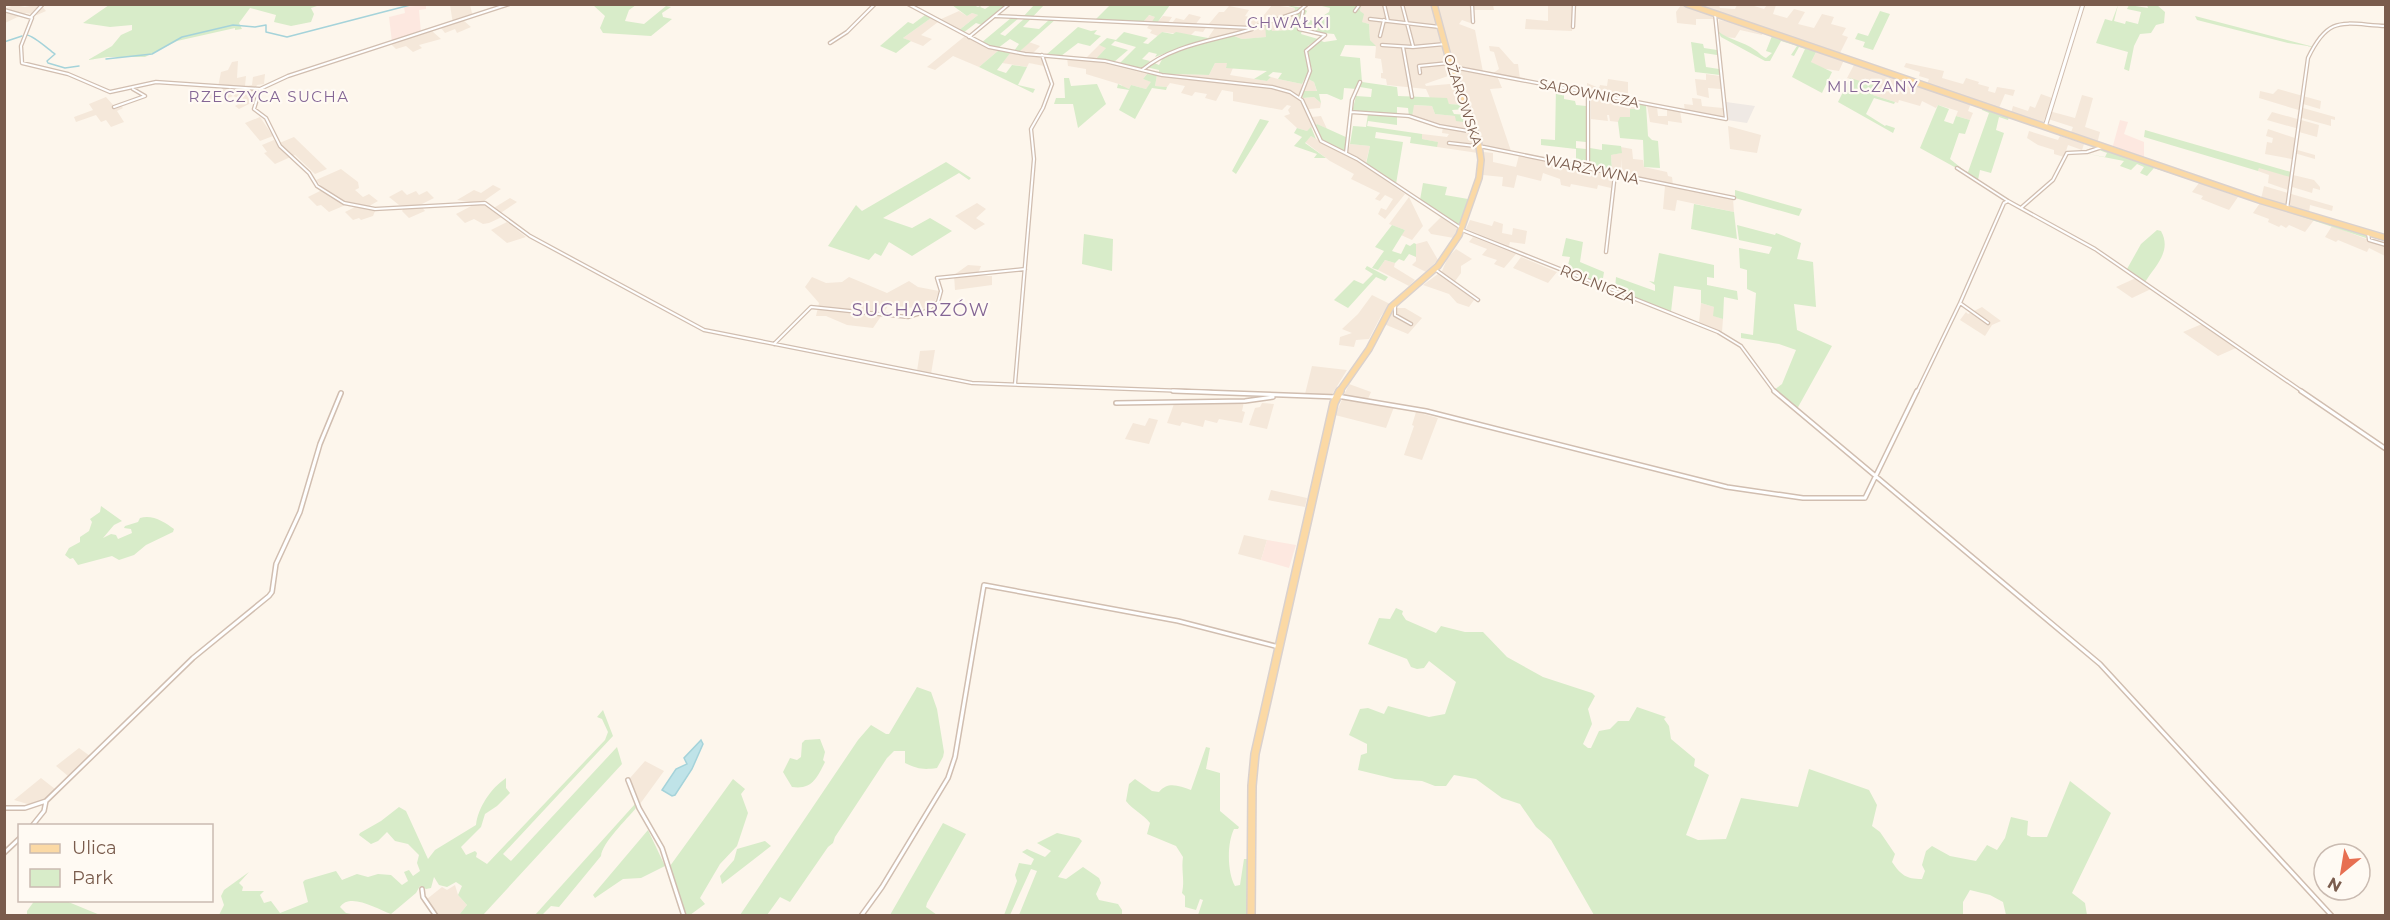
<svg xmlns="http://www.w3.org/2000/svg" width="2390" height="920" font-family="Montserrat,sans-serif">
	<rect width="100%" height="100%" fill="#fdf6ec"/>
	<path fill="#f5e8da" d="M40,4L46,11L37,15L26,13L5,23L4,9L14,5L25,7Z
		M1361,4L1493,5L1494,10H1472L1473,24L1462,20L1459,24L1475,30L1483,72L1455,66L1451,75L1425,84L1426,86L1462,83L1455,68L1497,76L1502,88L1490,89L1511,151L1483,146L1471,105L1449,104L1446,98H1430L1426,89L1387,85L1386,79L1381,78V73H1383L1381,59L1375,58L1376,47L1370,40L1369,24L1361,22L1360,11Z
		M450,5H470L473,17L463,20L471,27L457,33L455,29L445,33L441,28L453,24Z
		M1272,5L1295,8L1290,30L1272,31L1271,21L1267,37L1242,39L1231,35L1208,38L1216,26L1208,25L1219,12H1224L1229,6L1249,10L1245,16L1260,20Z
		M1548,5H1573L1572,31L1525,29L1526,19L1548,21Z
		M1681,5L1713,15V19H1696V25L1677,23L1676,12Z
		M1690,5H1719L1720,8L1735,9L1737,5H1751L1764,9L1767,5H1776L1773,14L1787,18L1794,9L1805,12L1798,24L1814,28L1822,14L1834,17L1831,24L1846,28L1842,35L1848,37L1839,55Z
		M959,11L967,16L972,13L978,15L958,31L939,20Z
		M1189,14L1201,17L1195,25L1207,26L1203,32L1195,31L1191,35L1162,32L1158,36L1150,33L1152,30L1147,28L1150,24H1142L1148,15L1156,17L1152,22H1157L1163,16L1172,17L1168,23H1172L1176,18L1184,20Z
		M931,18L938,22L921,35L932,39L923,46L903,38Z
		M1719,20L1735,23L1763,33L1762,35L1740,30L1735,38L1725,37L1718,31Z
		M432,31L441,39L419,45L422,48L413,52L406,46L396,49L391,44Z
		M965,36L987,47L999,50L979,67L953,56L935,70L927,67Z
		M1029,42L1040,46L1031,55L1040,56L1044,66L1029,63L1027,67L1002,63L1011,52L1018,53Z
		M1099,45L1107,47L1095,61L1147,74L1143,79L1152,82L1146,89L1131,85L1129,89L1121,87L1122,85L1086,74V69L1068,66L1067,58L1084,60Z
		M1489,46L1499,47L1514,64H1518L1520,79L1492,74L1499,69L1494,52L1490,51Z
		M1817,50L1844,60L1839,71L1820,68L1811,62Z
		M238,61L237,78L246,76L245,86L252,85L253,77L265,74L264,84L257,85L255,89L257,92L253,102L239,109L235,106L243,101L239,98L233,96L215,103L204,93L218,87L221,72L228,70L232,62Z
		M1215,63H1228L1226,67L1233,68L1230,75L1267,81L1271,77L1278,79L1302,84L1301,91L1308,79L1314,82L1317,92L1303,98L1314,97L1321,103L1320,108L1309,109L1312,117L1321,116L1327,129L1317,124L1307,131L1297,128L1284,116L1290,114L1288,110L1291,106L1287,105L1282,110L1233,101V92L1222,90L1216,101L1205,98L1207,94L1195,92L1192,96L1181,93L1185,86L1170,83L1167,87L1155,86L1157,75L1171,77L1176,74L1209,75Z
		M1855,63L1898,78L1894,86L1914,84L1971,103L1968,111L1973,113L1970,120L1956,116L1958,111L1938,105L1936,108L1922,101L1920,106L1899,100L1898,103L1873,95L1876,86L1847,78Z
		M1906,63L1944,71L1942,78L1963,84L1966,78L1979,82L1978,84L1989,87L1988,91L1995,93L1997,87L2015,90L2013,96L2005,94L1999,108L1927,84L1929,79L1919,76L1920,72L1904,67Z
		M1706,74L1720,76L1721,89L1708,88L1709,98L1697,95L1695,79L1706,80Z
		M1608,79L1628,82V100L1587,92V83L1599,88L1600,85L1607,86Z
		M2278,89L2321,101L2320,109L2303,104V108L2335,117V120L2331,119V126L2302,118V111L2259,98L2260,91L2273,94Z
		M1591,94L1635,102V109H1631V118L1618,122L1610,121L1609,115H1607L1608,121L1591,119Z
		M2041,94L2052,98L2049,111L2075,118L2082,95L2093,98L2085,127L2100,132L2097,144L2070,135L2073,127L2045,118L2043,124L2011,113L2013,106L2028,111L2030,106L2035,108Z
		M106,97L114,106L119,104L123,108L117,111L124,122L111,127L106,120L101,122L96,115L76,122L74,117L93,110L89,104Z
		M1692,98L1701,99L1702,106L1723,108L1724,119L1685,111L1684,104L1693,105Z
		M1413,105L1432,106L1435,114L1456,116L1471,123L1478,153L1437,147V142L1422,139V134L1447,137L1449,134L1442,133L1443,126L1412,117Z
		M1647,105L1657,107L1658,116H1667V109L1680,111L1682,123L1668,121V125L1650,122Z
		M2272,112L2319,125L2317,137L2299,132V129L2267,120Z
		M260,117L273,136L260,141L245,123Z
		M1728,126L1761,135L1757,153L1730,149Z
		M2268,129L2295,138L2294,149L2315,155V159L2294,153L2292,159L2265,154L2267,142L2272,143L2273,138L2266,136Z
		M2029,131L2058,140L2060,136L2084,144L2082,150L2068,145L2064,157L2054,154V150L2038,145L2027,138Z
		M1311,136L1342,153L1348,151L1350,144L1370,146L1365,166L1405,194L1385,219L1378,214L1381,208L1386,210L1393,199L1385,195L1380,201L1375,199L1380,193L1351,179L1354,174L1330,161L1305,142Z
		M294,137L327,169L315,174L295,155L275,164L264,153L267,152L262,145L274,140L277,144Z
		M1621,147L1632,149L1633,159L1643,160L1644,167L1667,172L1668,176L1672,177L1673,185L1622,174L1621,158V173L1612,172L1611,155L1621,153Z
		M1484,152L1493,153V162L1516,167L1519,155L1613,175L1611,188L1598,185L1597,189L1571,184L1570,187L1561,185L1560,179L1543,173L1541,181L1517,175L1514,188L1502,186L1503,177L1483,175Z
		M2259,167L2292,177L2293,175L2314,180L2320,187V190L2313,188L2312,193L2289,186L2288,190L2268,183L2269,175L2258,171Z
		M341,169L358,182L359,188L355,190L363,197L369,194L378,201L364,209L375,211L373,216L361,220L359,218L353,220L345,212L357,206L348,204L329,212L321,205L317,206L308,197L324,189L316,180Z
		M2199,183L2238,197L2229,210L2201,199L2203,196L2192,192Z
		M493,185L501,189L481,203L492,209L510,198L517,202L499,214L502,217L489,223L483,224L474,219L465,223L456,214L477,203L457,200L474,190L481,193Z
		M1665,186L1733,199L1734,212L1677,200L1675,211L1663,209Z
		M2264,186L2333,206L2332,211L2310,205L2309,213L2261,199Z
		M402,190L407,195L416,191L419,195L427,191L434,198L420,205L425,211L409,218L402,211L405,206L399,205L389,197Z
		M1409,197L1423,226L1412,240L1401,235L1405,230L1389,224Z
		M977,203L986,209L976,218L985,224L975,230L955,216Z
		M2260,203L2314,220L2305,232L2289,225L2286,228L2281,225L2279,227L2268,222L2269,219L2253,213Z
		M1441,217L1459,229L1454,238L1431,234L1428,230Z
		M1470,220L1492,226L1494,221L1503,224L1502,233L1512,235L1513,228L1527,231L1525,244L1510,242L1509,246L1466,229Z
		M507,222L526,237L507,243L491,230Z
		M2332,226L2385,246V256L2369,248L2367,252L2338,240L2336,242L2325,237Z
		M1473,237L1516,254L1504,268L1494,264L1497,260L1482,255L1487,249L1469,242Z
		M1427,241L1438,260L1426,272L1412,265L1416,261V244Z
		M1456,249L1472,259L1461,266V273L1453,284L1474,300L1469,307L1457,303L1449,294L1423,285L1442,271L1448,257Z
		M1521,257L1557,272L1548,283L1513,268Z
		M1385,260L1395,263L1394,267L1415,280L1409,286L1378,270Z
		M968,265L981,266L977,276H992V285L955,290L954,275Z
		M812,277L826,283L842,282L849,277L887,293L909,281L918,287L939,291L934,304L927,309L888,306L873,328L847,325L826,316H816L819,303L805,287Z
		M2136,278L2151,289L2132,298L2116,287Z
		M1372,295L1390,304L1381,316L1369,339L1356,340L1354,347L1339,345L1340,337L1352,333L1342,329L1358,314Z
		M1701,303L1714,307V316L1723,319L1722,332L1699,323Z
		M1982,307L2001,321L1992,325L1985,336L1960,320L1966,312L1968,314Z
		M1394,308H1405L1422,318L1408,334L1384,324Z
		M2202,324L2236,348L2218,356L2183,332Z
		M935,350L931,374L917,371L920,351Z
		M1312,366L1347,370L1331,396L1305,394Z
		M1349,384L1371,392L1367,401L1394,407L1386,428L1335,415Z
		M1244,402L1242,411L1245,412L1242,423L1219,419L1217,423L1205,420L1203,427L1182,422L1180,426L1167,423L1174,404Z
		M1262,403L1274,404L1267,429L1249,425L1255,408L1260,407Z
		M1416,412L1438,418L1422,460L1404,455L1414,426L1412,425Z
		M1149,418L1158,420L1149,444L1125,439L1133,423L1145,426Z
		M1271,490L1307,498L1305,507L1268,500Z
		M1244,535L1267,540L1261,560L1238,554Z
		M79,748L90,756L68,776L56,766Z
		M645,761L664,771L640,804L630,778Z
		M41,778L55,789L44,800L31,805L14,800Z
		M455,885L458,895L467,905L459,915H438L427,899L442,887L447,890Z"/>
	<path fill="#fde8e0" d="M426,5V9L419,10L421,33L392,42L389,17L405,13L404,7Z
		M2120,120L2128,122L2124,134L2144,142V158L2112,149Z
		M1267,540L1296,545L1289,568L1261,560Z"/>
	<path fill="#efe9e4" d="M1726,102L1755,106L1747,123L1727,120Z"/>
	<path fill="#d8ecc9" d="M109,5V4L320,5L311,8L314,14L311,22L291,26L274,22L276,15L250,8L239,23L242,29L235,30V28L177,41L145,57H108L88,60L112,46L121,35L132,30V25L110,27L83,23Z
		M593,5H636L629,10L625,21L644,24L666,6L671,7L662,13L663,17L672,19L651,36L603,33L600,28L605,16Z
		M952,5H973L978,7L982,5L980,7L985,9L991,5H1008L982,25L976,23L963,33L958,31L978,15L972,13L967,16Z
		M1034,5H1044L1023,27L1039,29L1050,19H1056L1019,52L1014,51L1019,44L1010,39L998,48L981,43L1011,18H1019L1000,34L1005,36L1025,18L1023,17Z
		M1110,5H1170L1157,23H1151L1155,17L1149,15L1143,22L1095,20Z
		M1285,5L1304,8L1296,13L1303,10L1297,26L1298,29L1304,9L1307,11L1303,19L1315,21L1329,12L1330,8L1322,6L1323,5H1361L1360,11L1364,14L1362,22L1369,24L1370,40L1376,46L1345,45L1340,56L1360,58L1362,82L1397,87L1398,96L1447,98L1449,104L1465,105L1466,109L1452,110L1454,114L1468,115L1471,123L1456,121L1455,116L1435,114L1432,106L1414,105L1412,117L1409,116L1408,108L1397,107V125L1368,121L1367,126L1422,134V139L1438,142L1437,147L1410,143L1411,137L1376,132L1375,138L1403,142L1396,184L1366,164L1370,146L1350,144L1353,126L1366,127L1368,114L1352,112L1356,96L1371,97L1372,89L1360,87L1361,82L1357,89L1344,88L1343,99L1341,100L1327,94H1319L1321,103L1314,97L1303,98L1302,91H1317L1314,82L1308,79L1312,69L1307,57V50L1319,40L1324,42L1337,40L1334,34L1302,31L1301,34L1318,39L1308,46L1305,53L1309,70L1302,84L1278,79L1282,73L1273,72L1268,76L1271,77L1267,81L1254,79L1267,71L1226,68L1227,63H1215L1209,75L1176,74L1173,76L1159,74V70L1146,67L1152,62L1159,65L1165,54L1192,44L1155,57L1157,54L1149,52L1142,59L1150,61L1141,70L1119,64L1136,47L1115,41L1111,45L1128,50L1114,62L1095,60L1106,48L1099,45L1107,38L1116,40L1124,32L1148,38L1143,43L1148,44L1162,32L1173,34L1176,32L1208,38L1231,35L1242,39L1266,37L1265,23L1271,21L1272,31L1290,30L1295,8Z
		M2118,5L2114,21L2125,24L2126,21L2138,24L2141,12L2127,9L2129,5L2148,8L2147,5H2157L2165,12L2164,23L2156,25L2151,33L2140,34L2134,46L2129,71L2124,69L2128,52L2096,43L2105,19L2112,21Z
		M1880,11L1890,14L1873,50L1863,47L1865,42L1855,39L1858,33L1868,36Z
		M925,15L931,18L903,38L911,41L896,53L880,46L908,22L913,24Z
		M2195,16L2314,47L2288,43L2197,20Z
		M1078,27L1091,31L1097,30L1094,34L1101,36L1090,46L1078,43L1061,56L1046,55Z
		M1718,31C1728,40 1743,41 1755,50C1761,54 1760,55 1766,58L1772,53L1766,51L1772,36L1817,50L1811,62L1832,72L1822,93L1792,77L1805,49L1799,47L1794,56L1791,55L1797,46L1781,41L1770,61H1765L1721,37Z
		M1691,42L1703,44L1704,48L1717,50V55L1704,53L1706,67L1719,69L1720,75L1695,72Z
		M999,50L1011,52L997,70L1006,73L1012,65L1027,67L1018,85L1035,89L1033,93L979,67Z
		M1147,74L1157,75L1155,86L1167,87L1166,90L1152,88L1135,119L1119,110L1129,90L1117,88L1118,84L1129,89L1131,85L1146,89L1151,82L1143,79Z
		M1064,78H1069L1071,86L1097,84L1106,104L1078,128L1073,104H1054L1056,98H1065Z
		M1850,78L1877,86L1873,95L1895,102L1894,104L1874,98L1866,114L1885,126L1886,125L1895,128L1893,133L1838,102Z
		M1556,87L1575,91V93L1564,92V99L1575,101L1576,105L1586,106V142L1576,141V148L1586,149L1587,167L1576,165V149L1541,145V139L1555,140Z
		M1635,102L1646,105L1648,136L1652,140L1658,141L1660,168L1644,167L1643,140L1620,138L1618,122L1620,117H1630V109H1635Z
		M1938,105L1949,109L1944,121L1953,124L1956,116L1970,120L1965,134L1959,133L1950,159L1965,171L1968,172L1989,113L1982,110V107L2009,117L2008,120L1999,117L1996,130L2004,133L1991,173L1980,170L1978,180L1920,148Z
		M1260,119L1269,121L1236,174L1232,171Z
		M1317,124L1348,138L1346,152L1321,140L1314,126Z
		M1311,127L1316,139L1311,136L1305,143L1326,158H1314L1317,154L1294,146L1302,137L1294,133L1297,128L1307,131Z
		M2145,130L2291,172L2290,177L2259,168L2258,171L2144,137Z
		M1602,144L1621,146L1622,153L1611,155L1612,172L1590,167V148L1602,150Z
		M2103,149L2366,234V238L2154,168L2147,176L2140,173L2144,167L2137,164L2131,170L2120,166L2124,161L2083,153L2105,157L2107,153L2099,150Z
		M946,162L971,178L969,180L959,173L883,218L912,228L930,218L952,231L912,256L889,242L881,256L875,253L869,260L828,246L856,205L862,211Z
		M1423,183L1447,187L1445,195L1468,199L1472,193L1460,227L1420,200Z
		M1735,190L1802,209L1799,216L1735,198Z
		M1694,204L1734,212L1737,239L1691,229Z
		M1392,225L1405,230L1392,251L1401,254L1406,244L1410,246L1414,243L1416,244V257L1409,254L1404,261L1399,259L1395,263L1385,260L1378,270L1372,268L1384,251L1375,247Z
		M1737,225L1775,235L1776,233L1801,243L1797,259L1813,262L1816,307L1794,304L1797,330L1832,346L1797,409L1774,390L1782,384L1796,350L1779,344L1741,338V333L1753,335L1756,293L1747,289V270L1740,268L1739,248L1769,254L1772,247L1739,240Z
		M2157,230L2161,231C2172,251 2156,265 2145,282L2127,269L2141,244Z
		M1084,234L1113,239L1112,271L1082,264Z
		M1566,238L1583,242L1580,262L1604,272L1602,284L1567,269L1570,257L1562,256Z
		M1659,253L1714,265V278L1707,277V285L1737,291L1738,300L1724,297L1723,319L1713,316L1714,307L1701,303V290L1674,286L1671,312L1615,289L1616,277L1655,291V285L1649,281L1654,282Z
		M1367,266L1388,277L1385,281L1376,277L1348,308L1334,300L1354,280L1363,284L1373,274L1365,269Z
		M101,506L122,521L114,525L103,538L111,534L116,535L118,539L132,533L131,529L124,528L125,526L138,522L140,518C152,514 165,522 174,529L173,532L146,545L134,555L119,560L112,556L78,565L73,558L70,559L65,555L69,548L80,542V537L89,531L92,522L90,519L100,512Z
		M1396,608L1403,611L1402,614L1406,620L1436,633L1441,626L1465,632H1483L1507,657L1543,677L1592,693L1595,696L1588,709L1592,724L1583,744L1588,748H1591L1599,731L1610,729L1618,721H1629L1637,707L1666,717L1664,719L1669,726L1671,739L1695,759L1694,766L1709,775L1686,835L1698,840L1726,839L1741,798L1798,807L1809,769L1869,790L1877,805L1872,826L1880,832L1895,854L1892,862C1901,875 1906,879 1922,879L1925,871L1922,865L1926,851L1932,846L1950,856L1976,861L1987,845L1997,850L2005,838L2011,817L2028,821L2027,835L2031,837H2047L2070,781L2111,813L2072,893L2085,903L2087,915H2006L2003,902L1990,895L1970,890L1963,902V915H1594L1551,840L1536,827L1520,804L1502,798L1476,779L1454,775L1446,786H1435L1422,781L1395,779L1358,770L1361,755L1367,753V744L1349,735L1360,709L1368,708L1384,714L1388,706L1429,717L1445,714L1456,682L1429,661L1424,668L1417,669L1411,667L1407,659L1368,644L1379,618L1390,619Z
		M917,687L931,692L937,709L944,752L943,757L937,768C923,770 918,769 905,763V751H894L887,758L835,837L833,843L828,847L790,902L780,897L767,915H740L858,740L871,725L886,734H889Z
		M603,710L613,736L503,854L511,861L617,747L622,764L483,915H459L467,905L458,895L462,886L456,882L447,887L439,885L434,877L431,888L426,889L420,886L416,893L391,914C377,909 350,892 340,907L346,913L356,915H219L224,905L221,896L224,890L249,872L239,883L243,887L242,891H264L260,895L264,903L271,901L280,913L308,902L303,882L305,880L336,871L342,880L357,874L368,877L378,874L391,875L402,885L408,881L404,872L409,870L413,876L420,871L417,863L419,855L408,844L395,841L387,832L378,841L371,844L359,835L360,833L381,821L399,807L406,811L428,859L435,850L476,825C478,808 490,789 506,778V788L510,793L497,806L485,814L481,827L461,847L466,855L475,851L477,853L476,857L487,864L605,740L608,732L602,719L597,717Z
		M820,739L825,752L823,760L825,762C817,778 812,790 792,787L783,772L790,758L797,760L801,757L802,743L805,740Z
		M1206,747L1210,748L1206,769L1220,773V811L1239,827L1238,829H1234C1227,843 1227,872 1235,886L1240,885L1244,859H1248V915H1198L1203,900L1200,899L1196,910L1185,907V896L1182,893C1185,880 1181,870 1183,857L1176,846L1147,834L1150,823C1143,814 1133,810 1126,801L1129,784L1135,779L1152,791L1159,792C1168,781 1179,786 1191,790Z
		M733,779L745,789L741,794L748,813L737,846L720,864L700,898L705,904L690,915H686L670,866Z
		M635,804L636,808C627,819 602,843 601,856L559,907L551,906L542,915H535Z
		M943,823L966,834L927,903L926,907L937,915H890Z
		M648,830L665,866L641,878L623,879L595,898L593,895Z
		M1057,833L1079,838L1082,841L1058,877L1066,879L1083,867L1099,878L1101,883L1096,894L1099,900L1118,904L1122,910V915H1019L1037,871L1031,869L1010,915H1004L1017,881L1015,875L1019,863L1031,865L1034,859L1022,852L1027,849L1045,857L1051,851L1037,843Z
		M765,841L771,846L722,884L720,876L734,860L737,849Z
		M35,900L66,901L100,915H27V911Z"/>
	<path fill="#bfe3e8" stroke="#a5d3da" stroke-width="1.5" d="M701,740L703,744L692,769L675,795L672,796L662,790L676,769L687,764L684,758Z"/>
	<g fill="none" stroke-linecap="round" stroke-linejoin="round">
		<path stroke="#a5d3da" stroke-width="1.5" d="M27,35C34,36 48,49 55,54L47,61L48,63L65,68L79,66
			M4,42L22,36
			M106,59L152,54L182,37L233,25L255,27L266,25V32L287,37L414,4"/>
		<g stroke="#d1beb0" stroke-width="4.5">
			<path id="minor-far1" d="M908,4L989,47L1025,54L1105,61L1162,75L1272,87L1290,92L1302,100L1321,141L1357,159L1461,228
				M1384,4L1388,21
				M1402,4L1413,46
				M1472,4L1473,22
				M4,10L32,18L21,46L22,63L68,74L110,92L156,82L260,89L288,76L509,4
				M1355,11L1360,4
				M995,16L1251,28L1298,12L1307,4
				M31,17L43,4
				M1370,19L1440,27
				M1573,27L1574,4
				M1380,36L1384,20
				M969,37L1009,4
				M830,43L847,32L875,4
				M1382,45L1413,47L1445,44
				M1403,47L1412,97
				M1453,67L1726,119L1715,14
				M1142,70C1174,44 1214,41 1252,29
				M1420,73L1419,66L1449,63
				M260,89L254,109L266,118L280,146L309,173L317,186L344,203L375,209L485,203L530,236L704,330L972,383L1212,392
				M1588,93V168
				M1300,97L1310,71L1306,51L1325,35L1299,29L1303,11
				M114,107L145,96L133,89
				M1351,112L1409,116L1439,126L1474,132
				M1449,143L1484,147L1734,198
				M1346,153L1352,100L1360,82
				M1957,168L2008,201
				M2022,207L2053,180L2067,153L2087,152L2102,147
				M2287,209L2308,58C2329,14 2343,24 2386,26
				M1462,230L1718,332L1741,346L1775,392
				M2368,233L2369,240L2386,245
				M1606,252L1615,174
				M1436,270L1478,300
				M1960,303L1988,323
				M1395,305V315L1411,324
				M774,344L811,307L908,317L924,312L938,302L941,291L937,278L1025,269
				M1015,384L1034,159L1031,129L1043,108L1052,84L1042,55
				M1917,392L1960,303L2004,203L2008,201L2095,249L2303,392"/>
		</g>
		<g stroke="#d1beb0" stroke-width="6">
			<path id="minor" d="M1173,391L1337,397
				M1774,391L2100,664L2332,916
				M2301,391L2386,449
				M1337,396L1426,411L1727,487L1803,498H1865L1917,391
				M1116,403L1245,401L1273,397
				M628,780L639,808L662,848L684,916
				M4,808H25L46,801L193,658L269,596L272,592L276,564L300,512L320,444L341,393
				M32,826L44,811L46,801
				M4,853L20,838
				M422,889L423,897L436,916
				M861,916L882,887L948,778L955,757L984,585L1178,621L1279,647"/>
		</g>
		<g stroke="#d1beb0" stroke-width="5">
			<path id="tertiary" d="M2045,127L2083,4"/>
		</g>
		<g stroke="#dad1cd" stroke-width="8">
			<path id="primary-far1" d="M1687,4L2259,200L2386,238
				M1339,392L1369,349L1391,307L1438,266L1459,235L1479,178L1481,160L1478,139L1448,56L1434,4"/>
		</g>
		<g stroke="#dad1cd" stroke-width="10">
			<path id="primary" d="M1251,916L1252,786L1255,754L1334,403L1340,391"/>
		</g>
		<use href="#minor-far1" stroke="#fff" stroke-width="2"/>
		<use href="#minor" stroke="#fff" stroke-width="3"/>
		<use href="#tertiary" stroke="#fff" stroke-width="3"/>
		<use href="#primary-far1" stroke="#fbd9a5" stroke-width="5"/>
		<use href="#primary" stroke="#fbd9a5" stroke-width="7"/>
	</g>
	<g text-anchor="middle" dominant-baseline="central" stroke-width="4.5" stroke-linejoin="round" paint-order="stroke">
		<g font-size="14" fill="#7a5c4d" stroke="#fffaf3">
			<text transform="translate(1589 93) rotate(11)">SADOWNICZA</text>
			<text transform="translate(1463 100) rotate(72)">OŻAROWSKA</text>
		</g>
		<g font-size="15" letter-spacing="1.5" fill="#846695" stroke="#fffaf3">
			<text x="1289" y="22">CHWAŁKI</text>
			<text x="1873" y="86">MILCZANY</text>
			<text x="269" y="96">RZECZYCA SUCHA</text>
		</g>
		<g font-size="15" fill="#7a5c4d" stroke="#fffaf3">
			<text transform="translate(1592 169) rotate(12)">WARZYWNA</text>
			<text transform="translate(1598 284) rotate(22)">ROLNICZA</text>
		</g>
		<g font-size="18" letter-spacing="1.5" fill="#846695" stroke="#fffaf3">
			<text x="921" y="310">SUCHARZÓW</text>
		</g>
	</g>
	<rect width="2390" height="920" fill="none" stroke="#7a5c4d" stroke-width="12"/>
	<rect x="18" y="824" width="195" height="78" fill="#fffaf3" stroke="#cabbb1" stroke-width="1.5"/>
	<rect x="30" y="844" width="30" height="9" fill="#fbd9a5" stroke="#cabbb1" stroke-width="1.5"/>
	<text x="72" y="854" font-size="18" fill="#7a5c4d">Ulica</text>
	<rect x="30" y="869" width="30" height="18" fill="#d8ecc9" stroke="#cabbb1" stroke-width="1.5"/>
	<text x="72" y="884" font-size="18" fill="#7a5c4d">Park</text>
	<g transform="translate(2342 872) rotate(210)"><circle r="28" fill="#fffaf3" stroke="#cabbb1" stroke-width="1.5"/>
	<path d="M0-4.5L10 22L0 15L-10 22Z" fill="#e76f51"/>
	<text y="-9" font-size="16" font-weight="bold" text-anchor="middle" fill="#7a5c4d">N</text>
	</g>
</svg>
